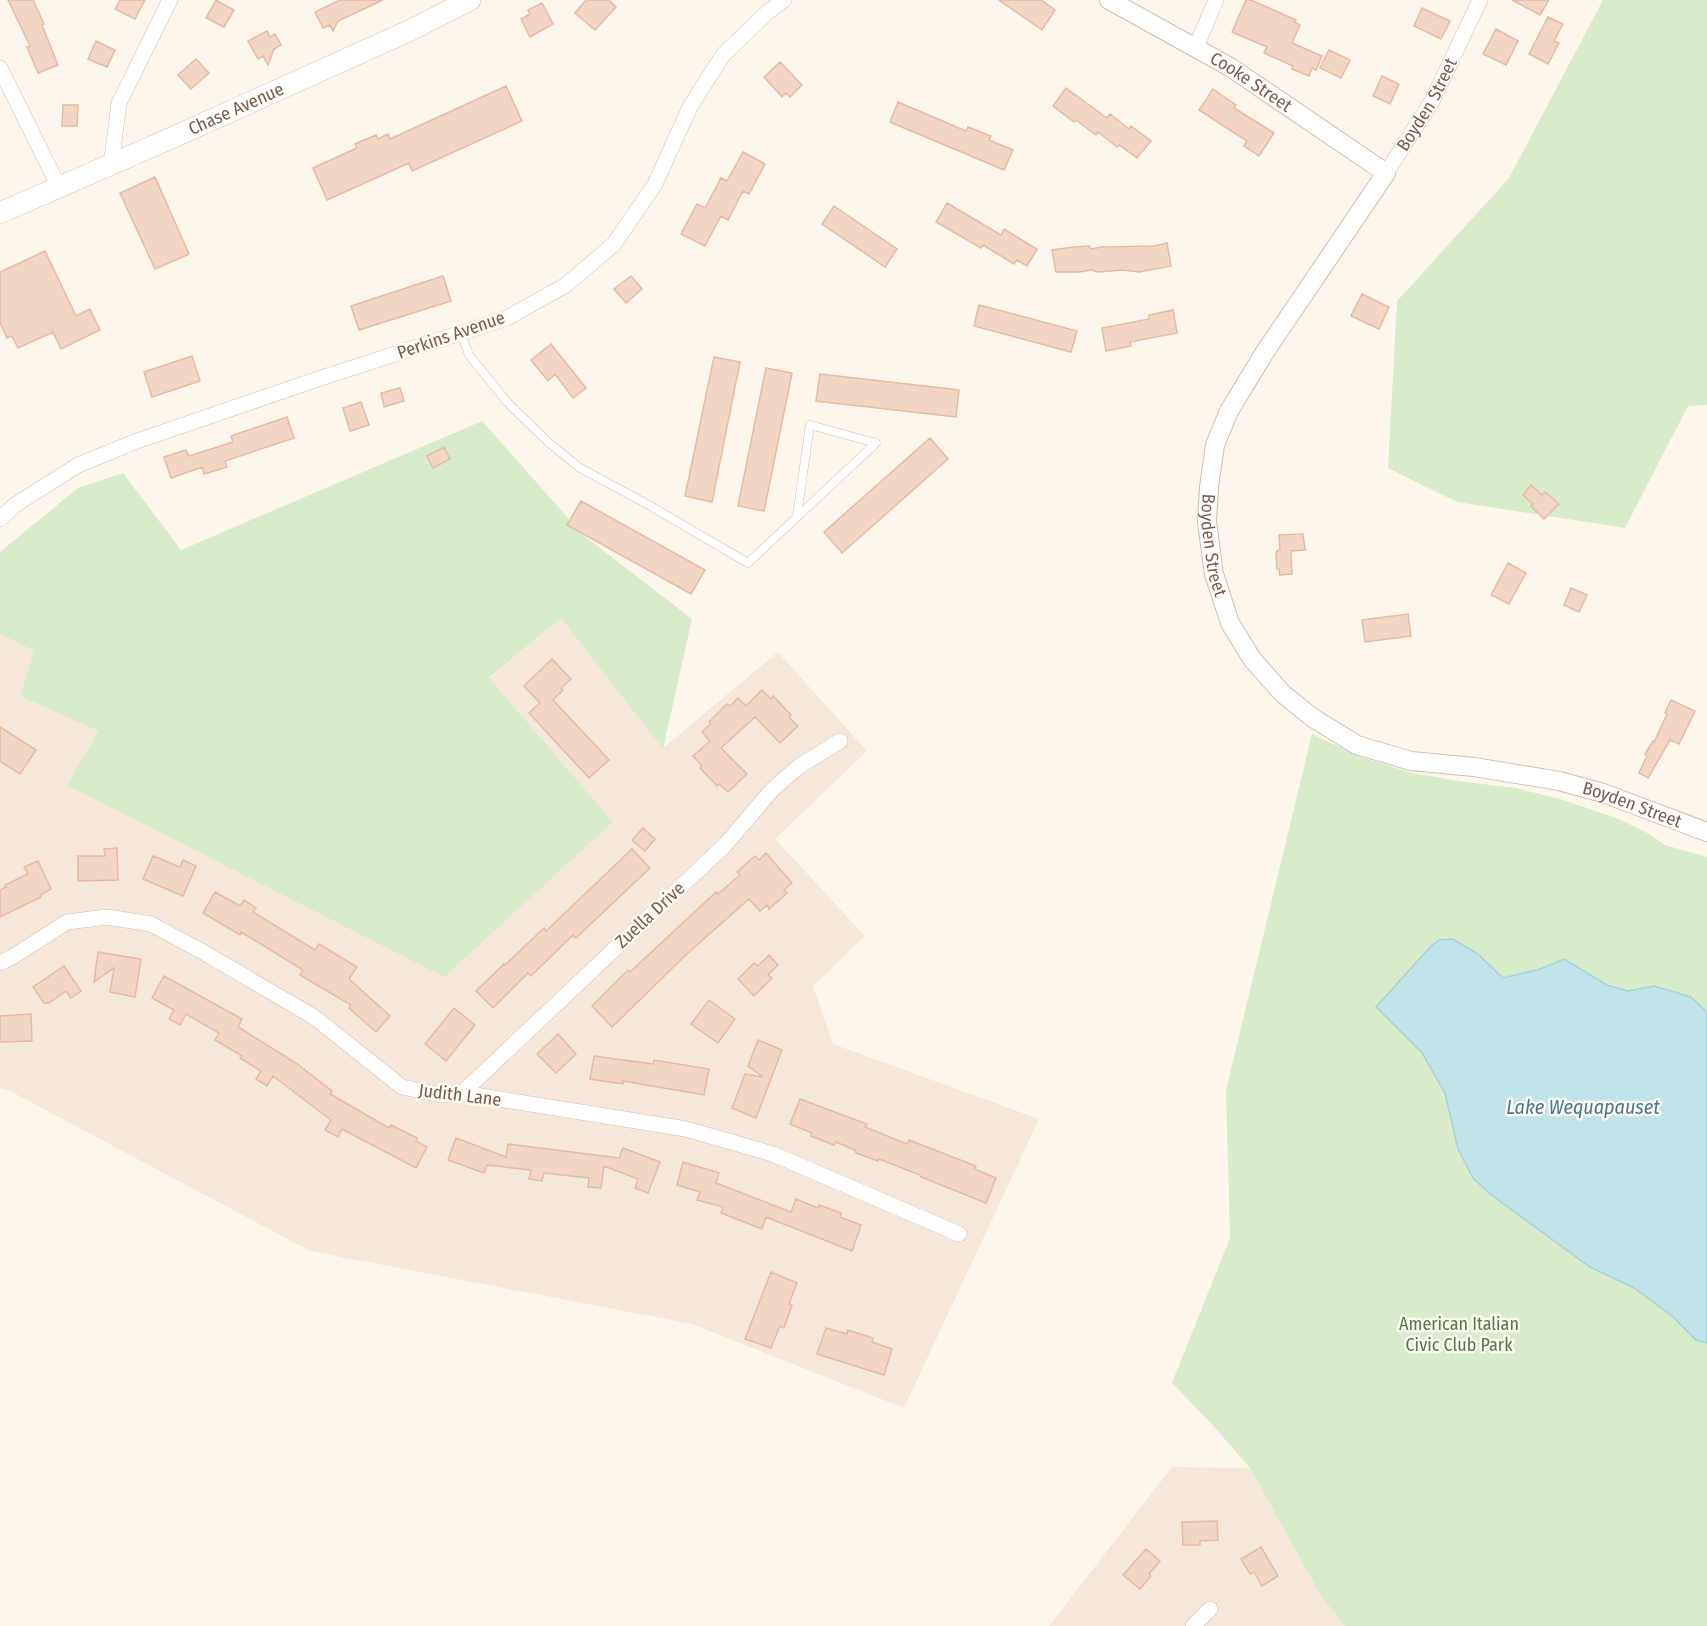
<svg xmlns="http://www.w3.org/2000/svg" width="1707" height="1626" font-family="'Fira Sans Condensed',sans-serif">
	<rect width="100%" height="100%" fill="#fdf6ec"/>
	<path fill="#f5e8da" d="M561,618L663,748L778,652L867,751L775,839L865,936L813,986L833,1044L1039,1119L904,1408L692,1324L310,1251L8,1090L0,1088V634L34,651L20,696L98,731L67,785L613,822L489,679Z
		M1172,1467L1250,1468L1321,1596L1345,1626H1049Z"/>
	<path fill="#d8ecc9" d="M1603,0H1707V405L1688,406L1625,528L1457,502L1388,468L1397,301L1509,178Z
		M482,421L583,535L692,619L663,749L561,618L489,678L613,822L444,977L67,785L98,731L20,696L34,651L0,634V552L78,488L123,473L181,550Z
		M1312,734L1361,757L1412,773L1465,782L1516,788L1563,800L1619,819L1651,835L1665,845L1707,857V1626H1345L1321,1596L1250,1468L1210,1422L1172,1383L1230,1238L1226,1090Z"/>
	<path fill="#bfe3e8" stroke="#a5d3da" stroke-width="1.5" d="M1453,939L1478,954L1503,978L1540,969L1564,959L1607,985L1628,991L1654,986L1691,997L1707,1012V1343L1696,1340L1672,1316L1634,1288L1590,1267L1490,1194L1473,1178L1458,1149L1445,1093L1422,1053L1376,1007L1431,946L1439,940Z"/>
	<path fill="#f3d5c3" stroke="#e6bba3" stroke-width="1.5" d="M8,0H33L44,24L42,25L58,65L38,73L27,47L30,46Z
		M120,0H145L135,19L115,9Z
		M216,0L234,10L224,27L206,18Z
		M340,0H383L338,21L333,31L330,25L323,28L315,12Z
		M586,0H609L616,7L595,30L575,13Z
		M999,0H1041L1055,10L1042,30Z
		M1246,0H1251L1296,20L1294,22L1300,25L1292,43L1322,56L1316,70L1312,68L1309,76L1292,69L1293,66L1264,53L1267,47L1232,32Z
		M1512,0H1549L1540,15Z
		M542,3L553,24L530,37L521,19L530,14L528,10Z
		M1422,8L1450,21L1441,39L1414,26Z
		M1548,17L1563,24L1554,41L1559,43L1548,64L1529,54Z
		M1496,29L1518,41L1506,65L1483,54Z
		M267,31L270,37L275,34L281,45L274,49L268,65L263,56L258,59L248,41Z
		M96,41L115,50L107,67L88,59Z
		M1329,50L1350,60L1341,78L1320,68Z
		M196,59L209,73L191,89L178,75Z
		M780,62L802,85L790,97L786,93L782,97L764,77Z
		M1382,76L1399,84L1390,104L1373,96Z
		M506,86L522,121L412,171L409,163L327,200L313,168L357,148L355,144L376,135L378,139L388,134L390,139Z
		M1066,88L1107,118L1110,114L1129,129L1131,126L1151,141L1137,158L1119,145L1117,147L1098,132L1096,135L1076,120L1074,122L1053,106Z
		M1213,89L1236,105L1234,108L1274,133L1259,156L1244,146L1247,141L1199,110Z
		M898,102L966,131L968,127L991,136L989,140L1013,150L1004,170L890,122Z
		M63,105H78L77,126H62Z
		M743,152L765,164L749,194L743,191L728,220L721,216L705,246L681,234L697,204L705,208L721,178L727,181Z
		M155,177L189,254L155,269L120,193Z
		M947,203L1001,235L1004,229L1037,249L1027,266L1017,260L1014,264L983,245L981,248L936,222Z
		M834,206L897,249L885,267L822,224Z
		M1167,243L1171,266L1139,272L1123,270L1098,272L1091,270L1079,272H1056L1052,250L1074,247L1089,246L1091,249L1102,247L1154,246Z
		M45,251L76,316L90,309L100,330L61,349L53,332L18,348L12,336L7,338L0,323V272Z
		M443,276L451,301L359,330L351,306Z
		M631,276L642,289L626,303L614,289Z
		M1362,294L1389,307L1379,329L1351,316Z
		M979,305L1077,331L1071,352L974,326Z
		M1173,310L1177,333L1130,342L1131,346L1106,351L1102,328L1149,319V315Z
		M551,344L586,388L573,398L555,374L548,381L531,360Z
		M192,356L200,381L152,397L144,372Z
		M714,357L740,362L712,502L685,496Z
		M766,368L792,373L764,511L738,506Z
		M820,374L959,390L956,417L816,401Z
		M400,388L404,401L384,407L381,393Z
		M361,402L369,425L350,431L343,408Z
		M287,417L294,438L225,461L227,467L204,474L202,467L171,478L164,457L186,450L189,456L233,442L231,436Z
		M930,438L948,459L842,553L824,532Z
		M444,447L450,459L433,468L427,456Z
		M1531,485L1542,495L1545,492L1559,504L1544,519L1531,506L1533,504L1523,495Z
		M581,501L705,570L691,594L567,525Z
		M1303,534L1305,550L1291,551L1292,574L1280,575L1279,569H1277L1276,552L1280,549L1279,535Z
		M1508,563L1526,573L1509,604L1491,595Z
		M1571,588L1587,595L1579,612L1564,605Z
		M1408,614L1411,636L1365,642L1362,620Z
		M552,659L571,679L561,688L563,690L553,700L609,760L589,778L529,713L540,703L524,686Z
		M762,690L771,699L773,696L791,715L789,717L798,726L780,743L755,717L721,748L747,774L728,792L719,784L717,786L700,768L702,766L693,756L710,741L702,732L711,724L709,722L727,704L730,706L738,698L746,706Z
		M1671,700L1695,711L1679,744L1670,740L1648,778L1639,773L1647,756L1645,754L1653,741L1654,742L1667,714L1665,713Z
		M0,727L36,750L20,774L0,761Z
		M643,828L655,839L645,851L632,840Z
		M117,848L118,880L78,881V856H105L104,849Z
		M632,849L650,868L576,938L573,935L531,976L528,973L493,1008L476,991L504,964L505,965L544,928L546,931Z
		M766,853L792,883L784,890L787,893L769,909L767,905L760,911L749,899L688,953L612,1027L592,1006L628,970L630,972L716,892L718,894L740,875L737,872L755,856L759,860Z
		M153,856L180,867L183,860L196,866L183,896L143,879Z
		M38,861L51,889L40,895L41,897L0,917V890L6,887L5,885L28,874L24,867Z
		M215,892L240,906L244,900L256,908L253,912L315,950L319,944L357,967L349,979L390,1016L376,1032L349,1008L351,1005L300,975L303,970L241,932L240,935L203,913Z
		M98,952L141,959L135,997L110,992L114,968L94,982Z
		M769,955L778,965L768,975L772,978L754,996L738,979L754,963L758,966Z
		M64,966L81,991L71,998L66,991L49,1003H44L33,987Z
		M164,976L242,1019L238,1027L296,1063L332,1091L330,1094L389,1128L391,1125L417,1138L416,1141L427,1147L416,1168L342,1129L338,1137L325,1130L331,1120L273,1076L267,1086L256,1079L261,1071L240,1058L242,1056L215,1040L219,1033L186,1014L180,1025L169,1019L174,1010L152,998Z
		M709,1000L735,1019L718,1043L691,1024Z
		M454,1008L475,1025L446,1061L425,1044Z
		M31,1014L32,1041L0,1042V1016Z
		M558,1034L576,1054L556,1073L537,1054Z
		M758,1040L782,1050L756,1118L732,1108L745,1074L763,1077L748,1066Z
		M594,1056L653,1064L654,1060L709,1069L704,1095L623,1081V1084L590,1079Z
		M800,1099L867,1124L865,1127L907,1144L909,1140L976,1166L974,1169L996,1178L986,1203L921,1177L920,1175L879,1159L878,1161L856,1153L855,1150L836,1142L834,1145L811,1136L812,1133L790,1124Z
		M456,1138L506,1157L508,1144L619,1158L623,1148L660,1162L648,1193L635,1188L638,1179L604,1166L601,1188L588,1187L589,1178L544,1173L542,1181L529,1179L531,1170L487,1165L484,1173L448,1160Z
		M683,1162L719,1173L716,1183L791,1212L796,1199L818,1208L819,1205L841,1213L840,1217L861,1225L852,1251L766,1217L762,1229L721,1213L723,1207L697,1200L700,1192L677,1185Z
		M771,1272L797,1283L789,1304L792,1305L784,1328L780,1326L771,1348L745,1339Z
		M826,1328L847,1334L848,1330L873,1338L872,1342L892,1349L884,1375L817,1354Z
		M1217,1521L1218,1540L1200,1541V1545H1183L1182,1522Z
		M1261,1547L1278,1576L1262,1586L1254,1572L1250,1574L1241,1559Z
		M1146,1549L1160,1561L1149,1574L1151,1576L1140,1589L1123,1575Z"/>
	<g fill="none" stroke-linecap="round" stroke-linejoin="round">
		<g stroke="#d1beb0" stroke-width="9">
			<path id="service" d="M461,333L469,355L507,402L548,442L580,468L647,504L748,563L876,443L810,425L797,516"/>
		</g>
		<g stroke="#d1beb0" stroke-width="16">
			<g id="minor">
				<path d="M1196,47L1216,0"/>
				<path d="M0,68L59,187"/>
				<path d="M111,165L119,103L170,0"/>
				<path id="s1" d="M1386,173L1432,101L1480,0"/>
				<path d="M0,519L15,505L78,465L137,441L321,378L507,318L566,285L614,244L655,184L690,107L723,55L769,11L784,0"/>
				<path d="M0,963L14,956L67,922L107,917L151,924L203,952L314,1017L402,1087L441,1095L462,1093L686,1129L773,1154L959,1234"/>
				<path d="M462,1093L725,845L772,790L798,767L840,741"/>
				<path d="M1193,1626L1210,1609"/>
			</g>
		</g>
		<g stroke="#d1beb0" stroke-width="20">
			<g id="tertiary">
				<path id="s2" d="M1109,0L1230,67L1386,173L1265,352L1229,411L1215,445L1209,487L1207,522L1214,574L1230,623L1252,659L1282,693L1313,718L1357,745L1411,761L1474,767L1559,781L1603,793L1707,832"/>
			</g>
		</g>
		<g stroke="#d6c0b0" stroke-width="22">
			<g id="secondary">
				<path id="s3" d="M0,213L167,140L411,30L470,0"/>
			</g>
		</g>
		<use href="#service" stroke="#fff" stroke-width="8"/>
		<use href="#minor" stroke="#fff" stroke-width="15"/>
		<use href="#tertiary" stroke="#fff" stroke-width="18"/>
		<use href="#secondary" stroke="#fff" stroke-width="21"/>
	</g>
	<g text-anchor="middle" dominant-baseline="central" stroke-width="5" stroke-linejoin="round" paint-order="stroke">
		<g font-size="18" fill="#7a5c4d" stroke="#fffaf3">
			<text stroke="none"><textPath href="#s2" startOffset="164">Cooke Street</textPath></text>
			<text stroke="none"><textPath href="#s1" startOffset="80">Boyden Street</textPath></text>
			<text stroke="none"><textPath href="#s3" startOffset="258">Chase Avenue</textPath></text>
			<text transform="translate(451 335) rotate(-19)">Perkins Avenue</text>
			<text stroke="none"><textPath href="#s2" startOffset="750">Boyden Street</textPath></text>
			<text stroke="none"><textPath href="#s2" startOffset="1292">Boyden Street</textPath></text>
			<text transform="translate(650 915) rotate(-43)">Zuella Drive</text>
			<text transform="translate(460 1095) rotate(7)">Judith Lane</text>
		</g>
		<g font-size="18" fill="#537a41" stroke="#fffaf3">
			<text x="1459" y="1324">American Italian<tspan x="1459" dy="21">Civic Club Park</tspan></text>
		</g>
		<g font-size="20" font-style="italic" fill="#437c86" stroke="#fffaf3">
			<text x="1583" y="1107">Lake Wequapauset</text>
		</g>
	</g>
</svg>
